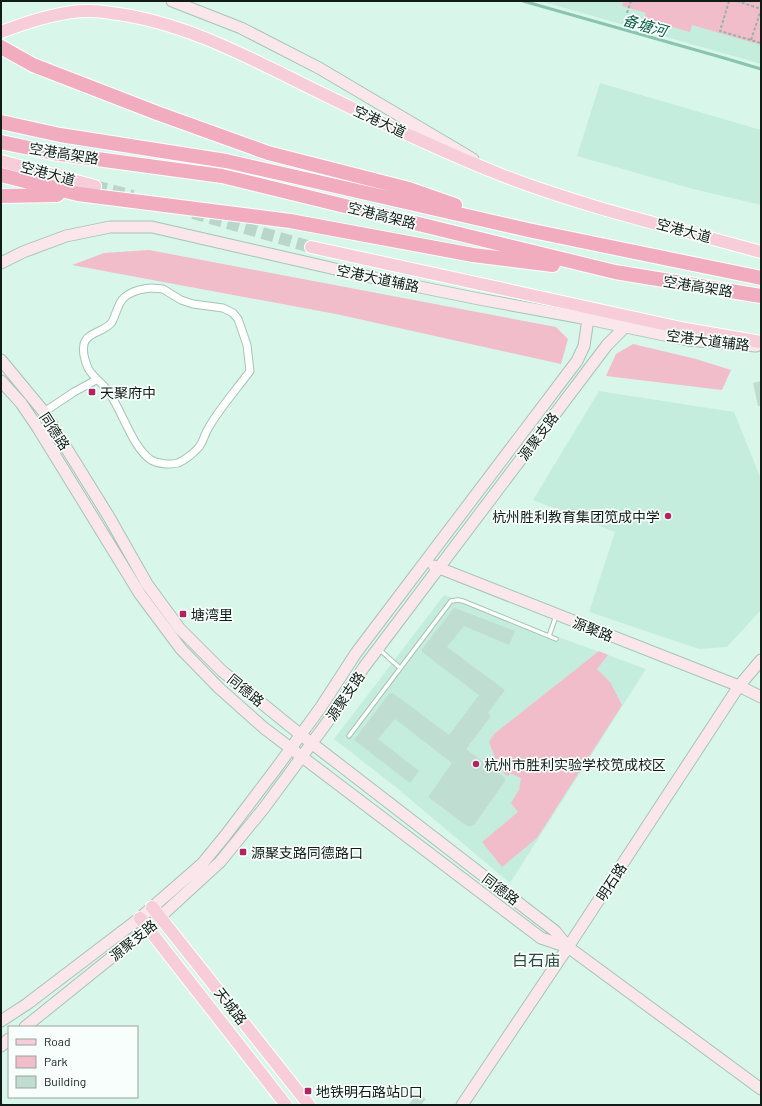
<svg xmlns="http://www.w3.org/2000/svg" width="762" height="1106" font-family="Barlow,'Noto Sans SC',sans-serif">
	<rect width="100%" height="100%" fill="#d8f7ea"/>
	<path fill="#c5eddd" d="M540,1H761V64Z
		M600,83L761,130V205L693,189L577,156Z
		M599,391L734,412L761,479V610L727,647L699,649L589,612L615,532L533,500Z
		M444,595L646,669L510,883L398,789L334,739Z"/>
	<path fill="#f2bdcb" d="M623,1H761V45L692,25L690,32L644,19L646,13L622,6Z
		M149,250L556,327L568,339L561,364L336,314L72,265L104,253Z
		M633,344L696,359L731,370L722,390L606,376L616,354Z
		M599,651L608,655L597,669L610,682L622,705L537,838L502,867L482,842L518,812L511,803L519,790L521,778L509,773V776L506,775L499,768L489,742L494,734Z"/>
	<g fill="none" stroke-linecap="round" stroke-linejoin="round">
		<path stroke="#89c5ae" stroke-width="3" d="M523,1L724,58L761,69
			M1,1104V1105"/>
	</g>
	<path fill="#bfddd1" d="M761,381V406H758L753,383Z
		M455,608L515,631L509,645L464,626L447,647L505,690L488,713L491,716L466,749L504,777L505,781L475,824L471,826H467L428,797L452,763L395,719L378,739L419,771L410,783L354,740L389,694L393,693L449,735L479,695L422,652V649L453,609Z
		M418,1093L426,1099L421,1105H408Z"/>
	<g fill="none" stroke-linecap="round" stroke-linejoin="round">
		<path stroke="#bad6ca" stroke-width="12" stroke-dasharray="12 6" stroke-linecap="butt" d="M95,186L133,196
			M193,213L311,247"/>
		<g stroke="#a6c4b8" stroke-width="5.5">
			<path id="lane" d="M549,636L556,616
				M380,650L400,668
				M349,736L451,601L458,600L463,601L556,639"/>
		</g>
		<g stroke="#a6c4b8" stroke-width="9">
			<path id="street" d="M151,288L163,289L181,300L193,304L223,308L233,313L238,319L247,345L250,371C236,390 220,408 209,427C205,433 204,439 201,444C197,451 185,460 178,463C170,465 158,464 151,460C132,447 122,410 108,391C102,382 93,378 88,368C85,361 82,352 84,344C87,332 105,332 112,322C115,316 117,309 120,303C126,292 140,289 151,288Z
				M44,412L74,392L96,380"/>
		</g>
		<g stroke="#a6c4b8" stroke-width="13">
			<path id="secondary" d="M172,1L241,28L319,68L473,159
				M1,263L23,252L66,236L110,227H152L370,277L479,299L588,319L688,340L756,346
				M1,360L44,412L109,517L147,584L180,629L222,671L301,735L555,931L568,947L761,1089
				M1,381L21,403L38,428L140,594L181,649L219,688L264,728L541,938L568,947
				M434,566L739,686L761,697
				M1,1021L27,1004L140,918L202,864L225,836L275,770L321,707L356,653L577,361L584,346L588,319
				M25,1027L148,928L220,862L264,808L334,713L364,667L607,345L625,327
				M1,1046L9,1039
				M462,1105L568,947L739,686L761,660"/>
		</g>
		<g stroke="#fff" stroke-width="14">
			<path id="primary" d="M1,32C27,22 63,10 91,11C98,11 105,12 111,13C187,22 255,61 323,94C382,123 443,152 504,176C587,208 675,228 761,252
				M1,161L95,186
				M311,247L686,329L761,342
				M152,907L309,1105
				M140,918L286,1105"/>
		</g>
		<g stroke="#fff" stroke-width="16">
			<path id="highway" d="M1,47L33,65L157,113L268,153L409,189L455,205
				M1,122L60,135L226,161L528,230L761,278
				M1,142L53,153L222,176L615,272L761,296
				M1,175L78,194L290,221L473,255L553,265
				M1,196L57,195"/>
		</g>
		<path stroke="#99b2a8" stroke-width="2" stroke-dasharray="3 2" stroke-linecap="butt" d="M737,1L761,9
			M627,13L631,1"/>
		<use href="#lane" stroke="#fff" stroke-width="3.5"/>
		<use href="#street" stroke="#fff" stroke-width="7"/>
		<use href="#secondary" stroke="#fbe6ec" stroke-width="11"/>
		<use href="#primary" stroke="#f7cdd9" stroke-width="12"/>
		<use href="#highway" stroke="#f2acc0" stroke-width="14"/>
		<path stroke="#99b2a8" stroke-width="2" stroke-dasharray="3 2" stroke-linecap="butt" d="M729,1L720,31L761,43
			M751,40L761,10"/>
	</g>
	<g fill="#b02560" stroke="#f7fefb" stroke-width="1.5">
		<rect x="88" y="388" width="8" height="8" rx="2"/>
		<circle cx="668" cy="516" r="4"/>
		<rect x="179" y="610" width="8" height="8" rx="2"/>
		<circle cx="476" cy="764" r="4"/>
		<rect x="239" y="848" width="8" height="8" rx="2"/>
		<rect x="304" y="1087" width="8" height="8" rx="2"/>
	</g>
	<g text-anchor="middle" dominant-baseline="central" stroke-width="3.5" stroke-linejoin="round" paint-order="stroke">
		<g font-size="14" fill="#111c18" stroke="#f7fefb">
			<text transform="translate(380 121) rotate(25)">空港大道</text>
			<text transform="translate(64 153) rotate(9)">空港高架路</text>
			<text transform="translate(48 173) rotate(15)">空港大道</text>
			<text transform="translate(382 215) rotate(14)">空港高架路</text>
			<text transform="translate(684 230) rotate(15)">空港大道</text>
			<text transform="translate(378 278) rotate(12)">空港大道辅路</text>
			<text transform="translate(698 286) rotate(9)">空港高架路</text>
			<text transform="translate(708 340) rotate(7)">空港大道辅路</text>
			<text transform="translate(55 431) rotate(57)">同德路</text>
			<text transform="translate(538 436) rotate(-53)">源聚支路</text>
			<text transform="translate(593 629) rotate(21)">源聚路</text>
			<text transform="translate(246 690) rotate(39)">同德路</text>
			<text transform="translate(345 696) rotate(-56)">源聚支路</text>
			<text transform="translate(611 882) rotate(-57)">明石路</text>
			<text transform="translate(501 889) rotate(37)">同德路</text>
			<text transform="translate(133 940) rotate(-39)">源聚支路</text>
			<text transform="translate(231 1006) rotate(52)">天城路</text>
		</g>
		<g font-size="14" fill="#111c18" stroke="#f7fefb" text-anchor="start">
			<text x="100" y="392">天聚府中</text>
			<text x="660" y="516" text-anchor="end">杭州胜利教育集团笕成中学</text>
			<text x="191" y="614">塘湾里</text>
			<text x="484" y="764">杭州市胜利实验学校笕成校区</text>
			<text x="251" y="852">源聚支路同德路口</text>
			<text x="316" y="1091">地铁明石路站D口</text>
		</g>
		<g font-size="15" font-style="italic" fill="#0f5d47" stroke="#f7fefb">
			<text transform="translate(645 25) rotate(16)">备塘河</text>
		</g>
		<g font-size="16" fill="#304a40" stroke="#f7fefb">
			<text x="536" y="959">白石庙</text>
		</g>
	</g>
	<rect width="762" height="1106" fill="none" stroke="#111c18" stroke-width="4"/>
	<rect x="8" y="1026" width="130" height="72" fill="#f7fefb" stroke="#9ba4a0"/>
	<rect x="16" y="1039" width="20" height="6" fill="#f7cdd9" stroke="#9ba4a0"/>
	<text x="44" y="1046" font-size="12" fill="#111c18">Road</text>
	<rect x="16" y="1056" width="20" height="12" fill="#f2bdcb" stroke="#9ba4a0"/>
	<text x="44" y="1066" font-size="12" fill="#111c18">Park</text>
	<rect x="16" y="1076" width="20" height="12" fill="#bfddd1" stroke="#9ba4a0"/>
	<text x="44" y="1086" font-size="12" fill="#111c18">Building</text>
</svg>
